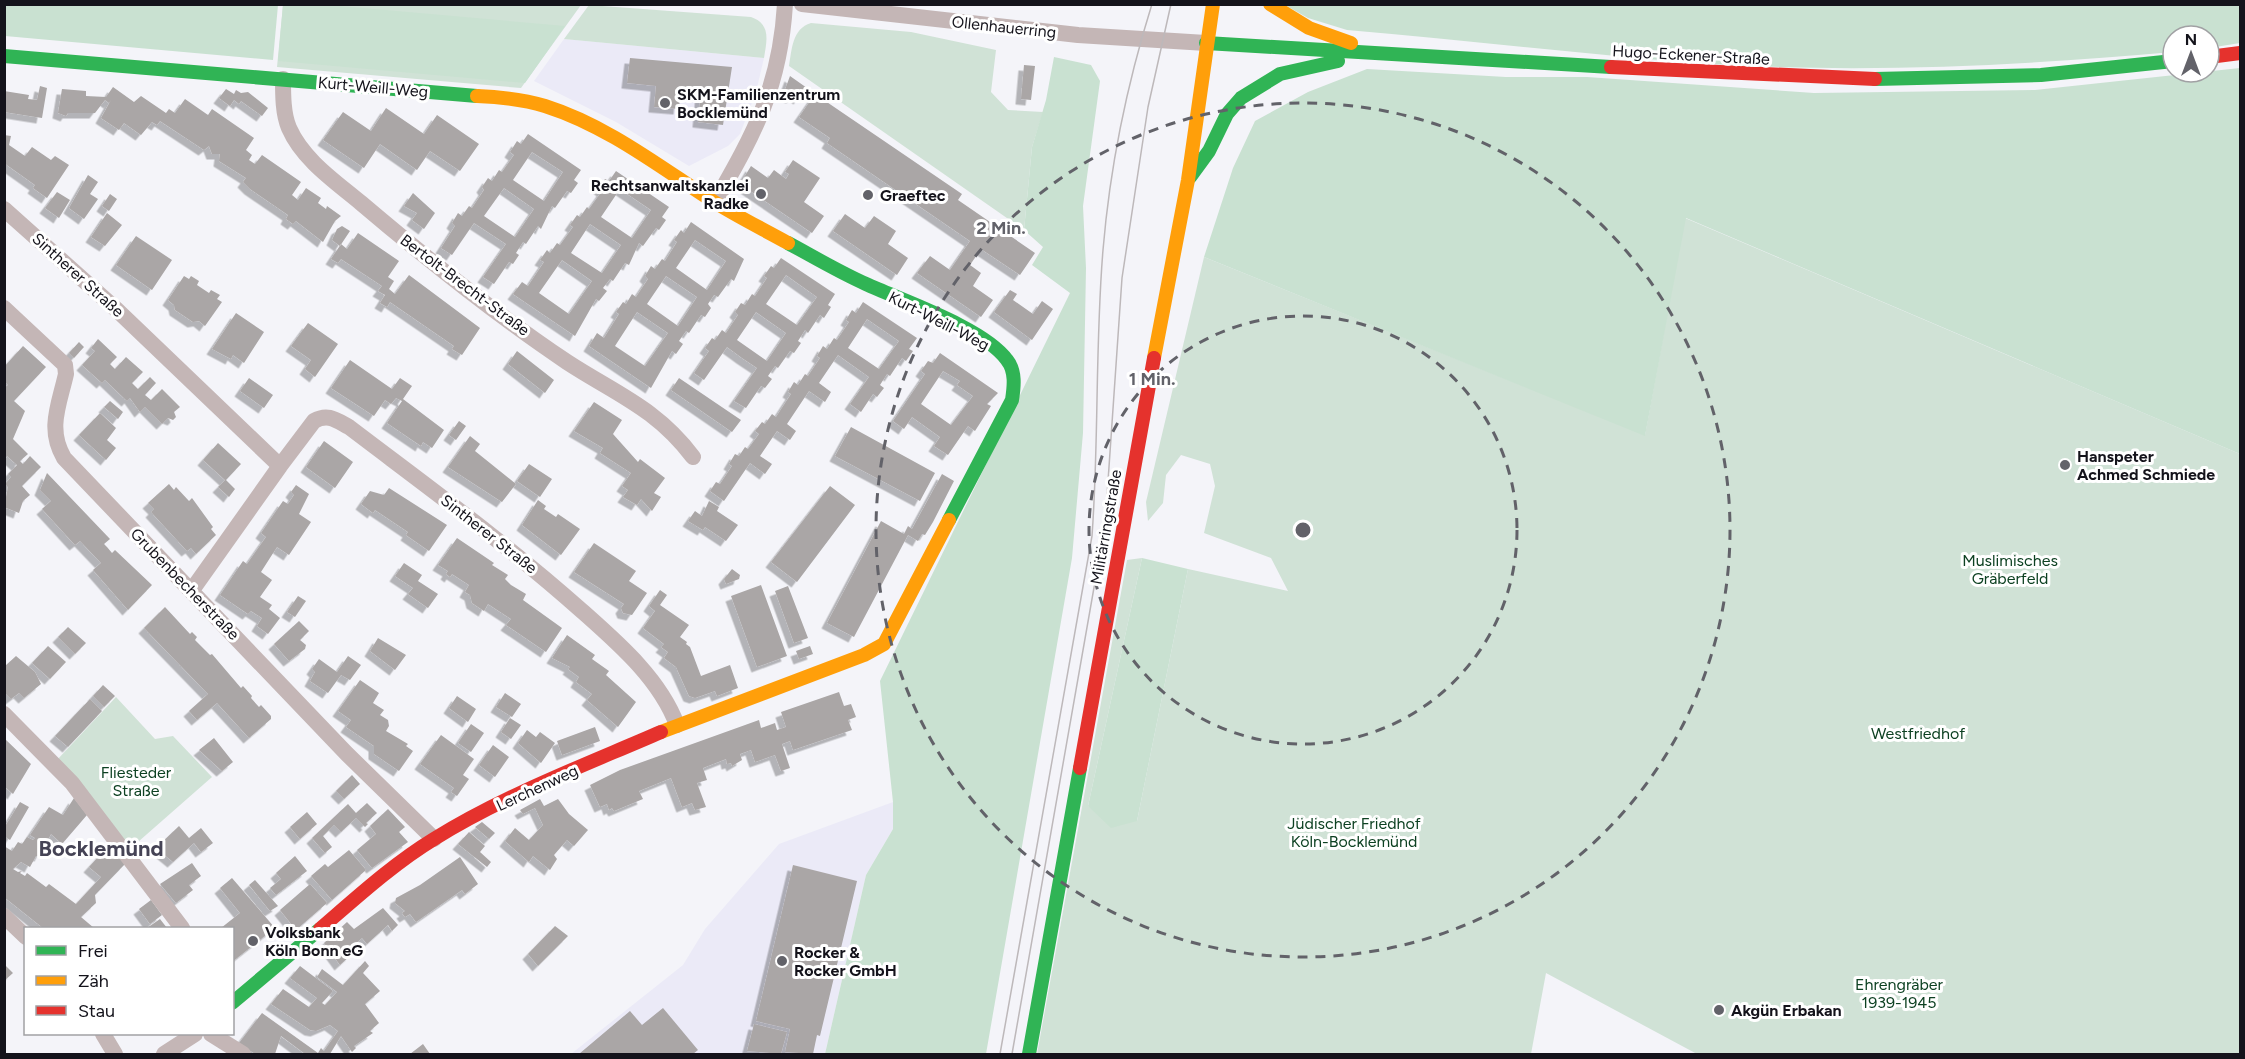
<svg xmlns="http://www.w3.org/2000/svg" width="2245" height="1059" font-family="Figtree,sans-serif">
	<defs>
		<filter id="shadow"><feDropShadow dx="-5.5" dy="5.5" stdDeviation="0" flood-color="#0004"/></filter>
	</defs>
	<rect width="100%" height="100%" fill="#f4f4f9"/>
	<path fill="#ebeaf7" d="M564,39L764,58L756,92L740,134L728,146L689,166L616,122L534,81Z
		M893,802V829L866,875L825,1054H571L683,965L705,929L779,844Z"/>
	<path fill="#d0e2d6" d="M283,5H581L521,88L277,67Z
		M589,5L751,17C771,24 767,40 764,58L564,39Z
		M811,23L911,32L996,50L991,92L1008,110L1043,112L1032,147L1024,230L789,66C792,49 792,29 811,23Z
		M1685,218L2240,454V1054H1697L1546,973L1531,1054H1037L1127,560L1142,558L1088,806L1137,821L1188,569L1288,591L1271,558L1204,533L1215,486L1210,464L1181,455L1166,475L1163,503L1148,521L1146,502L1204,257L1645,435Z
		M116,697L155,739L173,736L212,777L130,849L57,760Z"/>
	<path fill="#c9e1d1" d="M2240,4V43L2209,48V36H2173V52C2015,66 1856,74 1698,63C1581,54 1464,40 1347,30L1308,18L1285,5Z
		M4,5H278L273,60L5,36Z
		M283,5H329L565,26L525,83L278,61Z
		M1054,57L1091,65L1100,81L1083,206L1086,268L1083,433L1072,558L986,1054H825L866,875L893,829V802L880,681L1070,293L1032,265L1043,247L1024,230L1032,147L1046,100Z
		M2240,68V454L1686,218L1645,436L1204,257L1233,168L1255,121L1308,92L1367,69L1506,77H1587L1814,93L2035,90Z
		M1142,558L1188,569L1137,821L1111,828L1088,806Z"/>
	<path fill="#aaa6a6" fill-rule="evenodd" filter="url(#shadow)" d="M630,58L732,67L723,125L698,122L701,90L681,89L679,109L654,107L656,86L627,83Z
		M1024,65L1035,66L1031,100L1021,99Z
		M790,76L807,88L799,99L794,95L792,98L783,95Z
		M40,86L47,88L42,118L4,112V91L29,95L28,99L37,100Z
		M113,87L134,102L141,96L166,113L169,109L175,113L185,99L208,115L212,109L254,138L246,150L252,155L249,160L255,164L262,155L301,182L292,195L298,200L306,188L321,198L318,203L326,209L327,206L341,216L335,221L323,242L296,221L293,224L286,219L288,215L250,189L243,182L246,178L219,161L220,154H212L209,146L204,150L160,121L157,125L152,122L141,135L124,123L119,130L101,118L111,100L109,103L105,100L95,113H68L66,116L58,113L62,89L86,91V96L106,97Z
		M226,89L234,94L236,90L241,93L248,92L268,108L262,116L241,101L239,104L234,100L230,106L219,98Z
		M815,94L962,194L958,200L1035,253L1020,275L981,249L970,265L981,273L973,286L993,300L981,317L917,273L930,256L950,270L970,241L827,143L830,138L799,117Z
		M386,108L424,134L437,115L479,144L460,171L430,151L417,170L380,144L364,168L323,140L343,112L371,131Z
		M528,134L581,170L574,180L578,183L571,193L567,191L555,208L552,206L541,229L538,226L526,244L523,242L516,253L519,255L513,264L509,262L494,284L483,277L506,244L474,223L452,255L441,248L455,226L452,223L458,213L462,216L469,206L472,208L484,190L482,187L488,178L492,181L499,170L502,172L514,155L510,152L517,141L521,144ZM532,152L563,172L544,201L513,180ZM504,188L534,209L515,237L484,216Z
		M4,135L11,136L9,145L25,156L32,147L51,160L55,156L69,165L47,198L33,188L35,185L4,163Z
		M793,160L820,178L804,202L824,216L812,233L740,184L751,166L768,178L774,170L786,179L789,174L785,172Z
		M616,171L669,207L662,217L666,220L659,230L656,228L643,246L639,243L629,265L625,263L613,281L610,279L603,288L607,291L599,301L596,299L575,336L513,294L522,282L528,286L544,262L540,260L547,250L550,253L557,243L560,245L573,227L570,225L577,215L580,217L587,207L589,209L602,191L599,188L605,179L609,181ZM620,189L651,210L632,238L601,217ZM590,224L621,245L602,273L571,253ZM562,260L592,281L569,314L539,293Z
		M88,175L98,182L90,194L98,199L84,219L69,208Z
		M57,192L70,200L59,218L45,208Z
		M413,193L435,213L424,229L412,220L417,213L404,206Z
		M110,194L117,199L109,211L102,206Z
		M107,213L122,225L105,246L91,237Z
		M845,214L865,228L874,216L896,231L888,244L908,258L897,275L833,231Z
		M691,222L744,259L734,281L731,279L718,297L714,295L708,304L711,308L705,317L701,315L689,333L686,331L679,341L683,344L676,354L672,351L651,388L589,346L597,333L604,338L619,314L616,312L623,302L626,304L632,294L636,297L648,279L645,276L651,266L655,269L662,259L665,261L677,242L674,240L681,230L684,233ZM695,240L726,261L707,290L676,268ZM666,276L697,297L678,326L647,304ZM637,312L668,333L645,366L615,346Z
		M342,226L350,231L340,246L332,240L337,229Z
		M358,233L399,261L388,277L394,281L389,289L395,294L409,275L480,328L462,355L452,349L454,346L390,302L387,307L380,303L385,295L378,291L382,286L341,259L338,263L331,259L341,244L347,249Z
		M136,236L172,260L152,290L116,265Z
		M781,258L835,294L828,305L831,307L824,318L820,315L808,333L805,330L798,341L801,343L794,353L790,351L778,368L775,366L768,376L772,379L765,388L761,386L746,408L734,401L757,368L742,358L727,347L704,380L694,373L709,351L705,348L712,338L715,340L722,330L726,333L738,315L735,312L741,303L745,305L752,294L755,296L767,278L764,276L771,266L774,268ZM786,275L817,297L797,325L766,304ZM756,312L786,333L767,361L737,340Z
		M184,276L189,279L191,276L199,281L197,285L209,293L211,290L220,295L217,299L222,302L205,326L199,321L193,322L175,310L174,305L168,300Z
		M1010,290L1017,294L1013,300L1033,314L1042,301L1053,309L1032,340L994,312Z
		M863,302L917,338L909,349L913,351L906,361L902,358L890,376L887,374L880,385L884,388L877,397L873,394L861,412L850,404L869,377L838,355L819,383L831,392L825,402L809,391L787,424L796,431L790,440L777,431L760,456L772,464L765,474L750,463L724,501L710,491L716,482L720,484L732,466L729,464L735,454L739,456L745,447L748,449L759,434L755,431L762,422L765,424L772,414L776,417L791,394L788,392L794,382L798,385L805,374L808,376L820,358L817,356L823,346L827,349L834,338L837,340L849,322L846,320L852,310L856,313ZM867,319L899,341L879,369L848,348Z
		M236,313L264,332L244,363L233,355L231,359L212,349Z
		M308,323L338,344L315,377L305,369L311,360L291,346Z
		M98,339L117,357L110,364L115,369L126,357L143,372L132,383L138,389L150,377L156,383L145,395L151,400L162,389L180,407L174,412L176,417L173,420L168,418L162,424L145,407L140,412L130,398L127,401L105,380L102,383L82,365L95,351L91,348Z
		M79,342L84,347L74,358L69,353Z
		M23,346L46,367L14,401L25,411L13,439L28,454L20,461L23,464L30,456L41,467L22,486L30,495L23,501L19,513L4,507L8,487L5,484L11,477L8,474L17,465L7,456L4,461V388L8,385L4,381V367Z
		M517,351L554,380L545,393L508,364Z
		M940,353L998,393L987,404L991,406L975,431L968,426L948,455L934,446L940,437L912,417L904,429L893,421L925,374L921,371L928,361L933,363ZM943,371L960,381L957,385L973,396L951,425L921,404Z
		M350,360L392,389L400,378L412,386L403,399L444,430L432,448L423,442L421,446L387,423L402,401L396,398L391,404L385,400L374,416L331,388Z
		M249,378L273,395L264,408L240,391Z
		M679,378L741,420L732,432L671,390Z
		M110,401L123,412L118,419L104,407Z
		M594,402L622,420L613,434L638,462L640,459L665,478L654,493L661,497L652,511L641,499L637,505L623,497L628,490L622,486L631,473L600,453L603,448L574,431Z
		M100,413L116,428L107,440L116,448L106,460L79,435Z
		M459,421L466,426L456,440L449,435Z
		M851,427L935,473L920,501L835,456Z
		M470,436L480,444L475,451L516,484L502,502L448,467Z
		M324,441L353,462L335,488L306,467Z
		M218,443L241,464L226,480L235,489L229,497L218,487L225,480L203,460Z
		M529,464L552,479L540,497L517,481Z
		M47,473L110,539L104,544L107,547L112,553L115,550L152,585L128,610L93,570L101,563L80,541L75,545L42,509L51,501L40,490Z
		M942,474L954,481L933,522L925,535L922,534L918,541L908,535L854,637L827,623L881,521L904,534L908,526L912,529Z
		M169,484L174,490L176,487L189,501L192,498L213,527L211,529L216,535L196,554L191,548L187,551L151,512L154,509L148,503Z
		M296,485L309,494L299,514L311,522L289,555L277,547L261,572L272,580L260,597L272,605L269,609L280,618L268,634L257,626L262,618L251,611L248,614L220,595L243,561L247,564L266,537L261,533L283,501L288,504L294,495L291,492Z
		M830,486L855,505L797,582L771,562Z
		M389,488L447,525L429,551L406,535L408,532L375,510L373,513L361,504L370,491L384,495Z
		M538,500L546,506L544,509L556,517L558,514L580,529L561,555L522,525Z
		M709,501L719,507L717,511L738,525L726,541L705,527L703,530L688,521L695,511L702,516Z
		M457,538L494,563L492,565L508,575L505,579L511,585L526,594L523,600L562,628L546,652L506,625L511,619L488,604L484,611L472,603L470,595L465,592L469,585L452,574L450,577L446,574L448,571L438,565Z
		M594,543L636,571L629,581L647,593L632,615L623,613L621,608L624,604L574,572Z
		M404,563L422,575L418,581L438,594L428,608L408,594L413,588L395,576Z
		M732,569L740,575L739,579L726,584L724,579Z
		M761,585L787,656L757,667L731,596Z
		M788,586L808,638L794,643L775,591Z
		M660,590L667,595L660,605L689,625L680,637L687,642L686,644L690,647L701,676L730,665L738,688L717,696L715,691L695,698L689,696L676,667L664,658L668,652L661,647L664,644L643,628L655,611L649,606Z
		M298,596L306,601L295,617L287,612Z
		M165,607L190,634L192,632L197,637L195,640L210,655L212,654L241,688L243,686L252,696L251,698L259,707L261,705L271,716V719L249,738L217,703L197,720L189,711L208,694L144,628Z
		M299,621L309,631L300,640L306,645L305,649L289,661L274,644Z
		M68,627L86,643L75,654L58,637Z
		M567,635L595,655L592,659L609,671L606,675L636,702L618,727L587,700L592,694L576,682L579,677L568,669L570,667L552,658Z
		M378,638L406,655L395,670L370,651Z
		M48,646L66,662L50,679L32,663Z
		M810,646L813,654L799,659L796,651Z
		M16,656L35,672L41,684L24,698L19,693L11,699L4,692V667Z
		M348,656L361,665L350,680L341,675L328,693L310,681L315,672L312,669L319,659L337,672Z
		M360,680L379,693L373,703L384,710L380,715L388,720L389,726L386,731L408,744L406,746L413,751L399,771L374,754V746L346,727L351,720L338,711Z
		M103,685L115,696L104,707L93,696Z
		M839,692L844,706L851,704L856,717L848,720L852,730L793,750L790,741L782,744L790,768L781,771L775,755L755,762L751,750L740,754L742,760L732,766L731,763L727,764L726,759L703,768L707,780L697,783L706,807L695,810L692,803L682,807L671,778L639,791L643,799L614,811L612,808L609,810L607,804L600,807L590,785L620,770L759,720L761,728L775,723L777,730L786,727L781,712Z
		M505,693L521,704L512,717L496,707Z
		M457,696L476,709L468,722L449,708Z
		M90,699L102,711L68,747L55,736Z
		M510,718L521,725L511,739L501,732Z
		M471,724L484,733L471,752L458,743Z
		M595,727L600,741L562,755L557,741Z
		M527,730L536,737L540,732L555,743L541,763L518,743Z
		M441,735L474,759L463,775L469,779L457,796L451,792L454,788L420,764Z
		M4,738L31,764L13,794L4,786Z
		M214,738L233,762L222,771L199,750Z
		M493,745L509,757L495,777L479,765Z
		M352,775L360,784L344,799L336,791Z
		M74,798L87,815L62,844L51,834L40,856H36L30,867L21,862L13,869L18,872L22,871L20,873L25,876L27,873L46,887L49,884L76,904L101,877L89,867L110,844L125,864L95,895L96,903L81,917L94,928H43L4,897V846L12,851L18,842L22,844L27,837L33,840L35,838L30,835L49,807L63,815Z
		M540,799L544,806L558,799L569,814L588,830L574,846L567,840L554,855L557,859L550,870L533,856L529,862L505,841L515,828L529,840L543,825L535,808L523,814L520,810Z
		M20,802L29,807L10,840L4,836V828Z
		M367,803L377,813L366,823L368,824L365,827L356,818L341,832L334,825L323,836L332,847L325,853L312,838L348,804L356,813Z
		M388,809L405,827L399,832L408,842L372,868L357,850L376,834L370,826Z
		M307,812L317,824L300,839L290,827Z
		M482,822L495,833L489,839L475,827Z
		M179,826L189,838L201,828L213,843L201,852L194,843L173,862L156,848Z
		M469,832L485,846L480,852L491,862L487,867L458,844Z
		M349,850L366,870L332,900L311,876L325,864L328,867Z
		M295,856L307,871L276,895L270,888L281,879L276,873Z
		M460,857L478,884L465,894L462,890L416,922L410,914L405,917L402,913L405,911L395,903L396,898L420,885Z
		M192,863L201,876L189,885L193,890L176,903L160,884Z
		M793,865L857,881L820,1036L817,1035L813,1054L785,1052L790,1029L756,1021Z
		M232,878L275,928L232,962V928H221L240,913L220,888Z
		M255,880L278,906L270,911L249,885Z
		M310,884L327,903L296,930L280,910Z
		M151,900L162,915L150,924L139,909Z
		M383,908L398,925L392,931L388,925L367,944L362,938L348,951L351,955L340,965L324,943L347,922L354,929Z
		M160,919L167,928H147Z
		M555,926L568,936L538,966L528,954Z
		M365,961L369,966L363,973L380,991L365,1004L379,1023L370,1031L373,1033L354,1046L356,1048L352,1052L341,1036L330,1054H305L281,1036L275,1054H255L239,1043L262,1013L318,1053L321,1048L324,1051L338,1031L330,1025L316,1031L310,1030L271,1004L283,989L309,1007L317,998L290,978L300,966L333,991L322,1003L325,1005L337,992L317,977L322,969L343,985Z
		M4,964L13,973L4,981Z
		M663,1008L698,1050L693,1054H579L630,1011L642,1025Z
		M754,1024L787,1032L781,1054L747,1051Z
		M423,1044L430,1054H410Z"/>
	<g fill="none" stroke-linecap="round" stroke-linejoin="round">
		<path stroke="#c4b6b6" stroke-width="16" d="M802,4L1078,35L1206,43
			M283,79C283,95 283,114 289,128C303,160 336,182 361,203C427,259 495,314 567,362C616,394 656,408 693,457
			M715,202C755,132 780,87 785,4
			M4,209L117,310L280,466L314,421C328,413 336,420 349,427C428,487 508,545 582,611C618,643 660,679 677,725
			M4,308L65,365L66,374C59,405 47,429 64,458L347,754L434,839
			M192,590L280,466
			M4,714L72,783L182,928
			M4,916L26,937
			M103,1034L115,1054
			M211,1034L243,1054
			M164,1054L195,1034"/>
		<path stroke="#30b455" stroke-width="14" d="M1206,43L1611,67
			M4,56L477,96
			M1875,79L2041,75L2173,61
			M1190,177L1209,151L1227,114L1241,98L1280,74L1338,61
			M788,243C814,257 839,272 866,284C903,301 984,328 1007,360C1016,371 1014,387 1012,400L949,520
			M232,1003L320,929
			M1029,1054L1080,768"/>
		<path stroke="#ff9f0a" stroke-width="14" d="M1270,4L1309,28L1351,43
			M477,96C500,97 522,99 545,106C605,125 656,164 708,198C734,215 761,228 788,243
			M1154,358L1188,180L1213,4
			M661,732L864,655L884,644L949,520"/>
		<path stroke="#e5322d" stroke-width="14" d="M2209,57L2240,53
			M1611,67L1875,79
			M1080,768L1154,358
			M320,929C356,898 393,864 434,839C505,795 585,765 661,732"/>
		<path stroke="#bdb8ba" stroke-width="1.5" d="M1000,1054L1092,536C1099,441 1095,345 1103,250C1110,166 1127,84 1152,4
			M1012,1054L1105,525L1122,278L1148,107L1171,4"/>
	</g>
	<g fill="none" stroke="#626269" stroke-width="3" stroke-dasharray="10 8">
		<circle cx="1303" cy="530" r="214"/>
		<circle cx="1303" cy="530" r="427"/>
	</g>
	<g fill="#626269" stroke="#fff" stroke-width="2">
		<circle cx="665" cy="103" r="6"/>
		<circle cx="761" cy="194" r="6"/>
		<circle cx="868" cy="195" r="6"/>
		<circle cx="2065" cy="465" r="6"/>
		<circle cx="253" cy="941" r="6"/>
		<circle cx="782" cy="961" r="6"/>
		<circle cx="1719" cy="1010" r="6"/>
	</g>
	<g text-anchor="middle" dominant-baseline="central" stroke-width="6" stroke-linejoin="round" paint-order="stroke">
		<g font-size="16" fill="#14131b" stroke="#fff">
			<text transform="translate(1004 27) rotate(6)">Ollenhauerring</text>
			<text transform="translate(1691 55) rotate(3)">Hugo-Eckener-Straße</text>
			<text transform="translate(373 87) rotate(5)">Kurt-Weill-Weg</text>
			<text transform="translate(78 275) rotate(42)">Sintherer Straße</text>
			<text transform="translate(465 285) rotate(37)">Bertolt-Brecht-Straße</text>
			<text transform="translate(939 321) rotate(27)">Kurt-Weill-Weg</text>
			<text transform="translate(1106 527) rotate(-80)">Militärringstraße</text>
			<text transform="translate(489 534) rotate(38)">Sintherer Straße</text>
			<text transform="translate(185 584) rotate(46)">Grubenbecherstraße</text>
			<text transform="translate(537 788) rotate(-25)">Lerchenweg</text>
		</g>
		<g font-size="16" font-weight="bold" fill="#14131b" stroke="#fff" text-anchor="start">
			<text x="677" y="94">SKM-Familienzentrum<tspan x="677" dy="18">Bocklemünd</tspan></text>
			<text x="749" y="185" text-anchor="end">Rechtsanwaltskanzlei<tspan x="749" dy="18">Radke</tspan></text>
			<text x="880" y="195">Graeftec</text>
			<text x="2077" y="456">Hanspeter<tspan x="2077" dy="18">Achmed Schmiede</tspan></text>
			<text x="265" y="932">Volksbank<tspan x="265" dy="18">Köln Bonn eG</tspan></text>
			<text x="794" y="952">Rocker &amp;<tspan x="794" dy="18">Rocker GmbH</tspan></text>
			<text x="1731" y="1010">Akgün Erbakan</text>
		</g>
		<g font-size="16" fill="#0d4122" stroke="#fff">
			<text x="2010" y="560">Muslimisches<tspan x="2010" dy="18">Gräberfeld</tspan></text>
			<text x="1918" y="733">Westfriedhof</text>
			<text x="136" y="772">Fliesteder<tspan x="136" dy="18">Straße</tspan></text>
			<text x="1354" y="823">Jüdischer Friedhof<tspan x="1354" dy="18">Köln-Bocklemünd</tspan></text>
			<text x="1899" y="984">Ehrengräber<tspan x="1899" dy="18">1939-1945</tspan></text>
		</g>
		<g font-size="22" font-weight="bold" fill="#454355" stroke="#fff">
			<text x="101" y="848">Bocklemünd</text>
		</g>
	</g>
	<circle cx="1303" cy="530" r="9" fill="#626269" stroke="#fff" stroke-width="3"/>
	<g font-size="18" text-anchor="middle" font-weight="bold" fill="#626269" stroke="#fff" stroke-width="6" stroke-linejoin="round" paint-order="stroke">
		<text x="1001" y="234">2 Min.</text>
		<text x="1152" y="385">1 Min.</text>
	</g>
	<rect width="2245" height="1059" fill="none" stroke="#14131b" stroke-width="12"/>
	<rect x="24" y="927" width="210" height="108" fill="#ffffff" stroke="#a1a1a4" stroke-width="1.5"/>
	<rect x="36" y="946" width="30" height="9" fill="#30b455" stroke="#a1a1a4" stroke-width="1.5"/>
	<text x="78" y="957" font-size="18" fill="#14131b">Frei</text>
	<rect x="36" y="976" width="30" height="9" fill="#ff9f0a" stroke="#a1a1a4" stroke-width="1.5"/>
	<text x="78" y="987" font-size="18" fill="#14131b">Zäh</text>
	<rect x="36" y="1006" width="30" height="9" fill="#e5322d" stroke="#a1a1a4" stroke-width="1.5"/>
	<text x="78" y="1017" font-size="18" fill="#14131b">Stau</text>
	<g transform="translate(2191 54)"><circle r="28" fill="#ffffff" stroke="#a1a1a4" stroke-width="1.5"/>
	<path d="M0-4.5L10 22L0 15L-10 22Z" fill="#626269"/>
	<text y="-9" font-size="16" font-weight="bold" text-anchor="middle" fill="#14131b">N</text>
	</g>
</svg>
